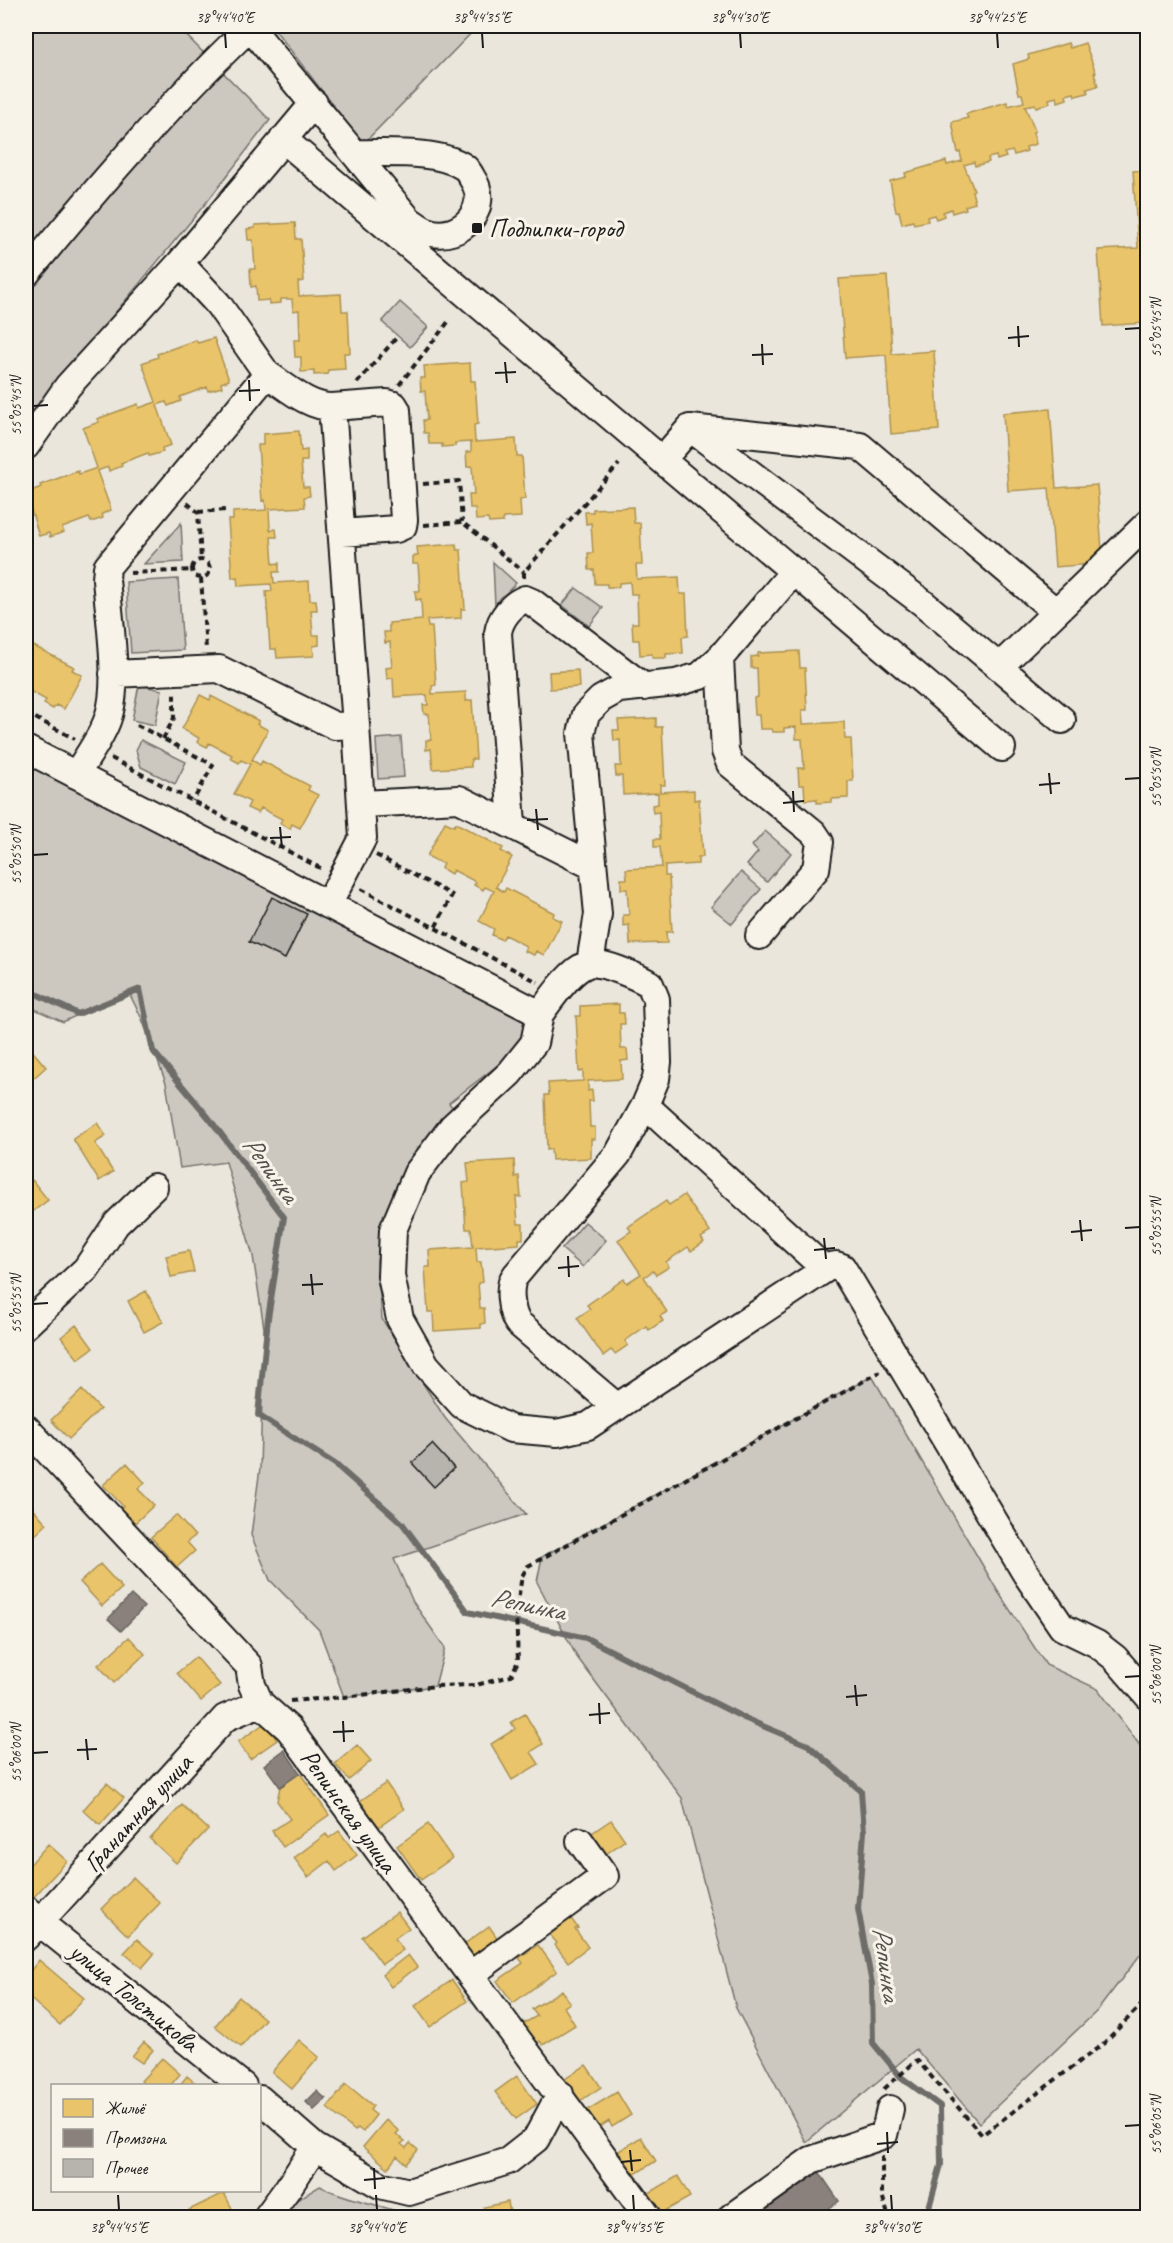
<svg xmlns="http://www.w3.org/2000/svg" width="1173" height="2243" font-family="Caveat,sans-serif">
	<rect width="100%" height="100%" fill="#eae6dc"/>
	<filter id="ink" filterUnits="userSpaceOnUse"><feTurbulence type="fractalNoise" baseFrequency=".0167" numOctaves="2"/><feDisplacementMap in="SourceGraphic" scale="12" xChannelSelector="R" yChannelSelector="G"/><feConvolveMatrix kernelMatrix="1 2 1 2 8 2 1 2 1" color-interpolation-filters="sRGB"/></filter>
	<g filter="url(#ink)">
		<path fill="#ccc8c0" stroke="#74726e" stroke-width="1.5" d="M26,26H177L270,120L210,198L26,421Z
			M272,26H478L363,144Z
			M400,302L428,327L410,347L382,322Z
			M181,523L183,562L144,564Z
			M493,562L516,583L495,605Z
			M178,579L183,650L131,653L126,582Z
			M576,588L603,608L589,626L562,605Z
			M139,685L162,690L155,725L132,720Z
			M401,737L404,777L378,779L376,739Z
			M141,740L186,762L175,784L141,767L136,750Z
			M26,763L529,1024L528,1042L449,1103L456,1112L396,1190L377,1261L382,1319L445,1418L526,1514L394,1559L413,1602L445,1648L435,1686L344,1697L319,1630L270,1580L251,1535L260,1468L264,1328L253,1256L226,1162L180,1168L166,1083L142,1019L128,991L63,1022L26,1005Z
			M765,831L791,853L767,882L747,865L758,852L752,846Z
			M741,872L761,889L732,924L711,907Z
			M585,1222L606,1240L583,1267L562,1249Z
			M872,1376L997,1590L1046,1665L1098,1689L1147,1755V1946L1097,2011L979,2123L916,2049L806,2142L736,2008L682,1798L577,1657L537,1582L542,1557Z
			M1147,2048V2094L1142,2095L1138,2067Z
			M320,2186C345,2199 373,2203 399,2212L401,2217L275,2218L290,2204Z"/>
		<path fill="#e9c46a" stroke="#ac9253" stroke-width="1.5" d="M1137,26H1148V36Z
			M1068,43L1070,48L1085,43L1096,73H1094L1098,86L1087,89L1088,93L1075,96L1074,93L1066,95L1067,99L1058,102L1057,97L1049,99L1050,103L1036,107L1035,104L1025,106L1035,131L1033,132L1036,144L1026,147L1027,151L1014,155L1012,151L1004,153L1006,157L997,160L996,156L988,158L989,162L975,166L974,162L964,165L974,190L972,191L975,203L965,206L966,209L952,213L951,209L943,212L944,216L936,219L934,215L927,217L928,221L914,224L913,221L902,224L899,211L896,212L890,181L906,177L905,173L946,161L947,165L962,161L960,152L958,153L952,122L968,118L966,114L1007,102L1008,106L1024,102L1022,94H1019L1013,64L1029,59L1028,55Z
			M1148,170V247H1143L1148,318V379L1144,323L1103,326L1098,250L1138,248L1133,171Z
			M295,223L296,239H301L304,281L298,282L299,296L341,294L342,311H348L350,353H344L345,369L328,370V374L314,375V371L301,372V357H295L294,340H300L299,310L293,311L292,299H281V303L269,304V300L257,301L256,286L251,287L250,269H255L253,240H248L247,229L255,228V225Z
			M887,276L892,354L934,351L939,430L891,434L886,355L845,358L839,279Z
			M214,338L229,380L221,383L222,387L208,391L207,387L180,397L181,401L168,406L166,402L157,405L171,445L162,448L163,452L149,456L148,453L121,463L122,466L109,471L108,467L97,471L111,510L102,514L103,518L91,522L89,518L62,528L64,532L50,537L49,533L39,536L26,493L41,487L40,485L78,471L79,474L97,468L83,428L99,422L97,419L138,404L139,408L156,402L142,363L158,357L157,354L196,340L198,343Z
			M470,363L471,381H475L478,424L474,425L475,442L516,439L517,456H522L525,499L520,500L521,517L503,518V522L489,523L488,519L476,520L475,508H470L469,495H474L472,466L467,467L466,452H471V442L455,443V446L442,447V444H429L428,433H424L423,420H427L426,406L425,391H421L420,378H425L424,366Z
			M1050,409L1056,488L1097,485L1103,563L1055,567L1049,488L1008,491L1003,413Z
			M299,431L301,451L307,450V461H301L303,487H309L310,496L304,497L305,507L269,509L270,530L276,529L277,537H271L273,564L279,563V572H273L274,583L309,581L310,600H316L317,610H311L313,635H319V645L313,646L314,656L277,658L276,649H270L266,592L272,591L271,584L238,586L237,577L232,578L228,520H233V512L266,510L265,500L262,501L258,445H263V434Z
			M633,507L634,523H640L642,565H636L637,579L679,577L680,594H686L688,636L682,637L683,653L666,654V658H652V654L640,655L639,640H633L632,623H638L637,594H631L630,582L619,583V587H607V584H595L594,570H589L588,553H593L591,523L586,524L585,512H593V509Z
			M456,544L457,550H461L465,609H461V618L427,620L428,627H432L436,685L432,686V694L466,692V701L472,700L476,759H471V767L433,769L431,749L426,750V740H431L429,714H424L423,705H428L427,695L394,697L393,678L387,679L386,668L392,667L390,642L385,643L384,632H389V623L422,620L421,599L416,600L415,591H420L418,564H413V556H418L417,547Z
			M26,642L74,667L72,670L82,675L64,709L56,705L53,709L44,704L46,700L26,689Z
			M799,651L800,668H805L807,710H802L803,724L844,722L845,739H851L853,781H848V798L831,799V802L817,803V799L805,800L804,785H799L798,768H804L802,739H796V727L784,728V732H773L772,729H760L759,715H755L754,698L758,697L757,668H751V657L758,656V653Z
			M578,670L579,687L550,689L549,672Z
			M200,695L210,700L211,696L259,721L257,724L268,730L252,760L260,765L262,761L310,786L308,790L318,795L300,828L292,824L290,829L280,823L282,819L261,808L258,813L247,808L250,802L234,794L250,764L241,760L239,763L230,758L232,755L209,743L207,747L197,742L199,738L182,729Z
			M656,718V727H662L665,785H660V792L694,790V800L699,799L703,857H698V864L665,866V876H669L672,932H666L667,943L630,944L629,925L623,926V915H629L627,889H621V879H627L626,869L662,867L660,847H654V839H660L659,812L653,813L652,805L658,804V793L623,795L622,776H616L615,766H621L620,740L614,741L613,730H619L618,720Z
			M445,822L454,826L456,823L503,848L501,851L512,857L496,887L504,892L506,888L554,913L553,917L562,921L544,955L536,951L534,955L524,951L526,946L505,935L502,940L492,935L494,929L479,921L494,891L485,887L483,890L474,885L476,882L453,870L451,874L441,868L443,864L427,856Z
			M619,1004V1013H624L625,1024H620L621,1049H627L628,1060L621,1061L622,1079L588,1081V1091L592,1090L593,1101H589L590,1127H595V1139H591V1158L552,1160L551,1149L547,1150L545,1095H549L548,1083L583,1081V1071L579,1072L576,1016H580V1006Z
			M29,1047L46,1067L27,1084L30,1087L26,1092V1050Z
			M97,1123L106,1136L95,1143L113,1172L99,1181L73,1139Z
			M514,1160L515,1177L519,1176L521,1197H516L518,1224H523V1239H519V1244L476,1247L477,1262H481L483,1282L478,1283L479,1295L480,1308H484L485,1323L481,1324V1328L434,1331L433,1312H428L425,1267H430L429,1250L473,1247L471,1229H466L463,1183L469,1182L467,1163Z
			M32,1180L48,1200L31,1213L26,1207V1185Z
			M684,1195L710,1232L701,1238L704,1242L691,1251L688,1247L666,1262L669,1267L656,1275L653,1271L644,1277L667,1312L660,1316L663,1321L649,1330L646,1326L625,1341L628,1345L615,1354L611,1350L603,1356L577,1318L590,1309L587,1305L624,1279L627,1283L641,1274L618,1240L631,1231L628,1227L666,1201L669,1205Z
			M189,1251L194,1272L171,1277L166,1256Z
			M146,1291L163,1322L144,1332L128,1301Z
			M76,1325L93,1348L78,1359L61,1337Z
			M82,1390L100,1409L69,1439L51,1420Z
			M127,1463L145,1483L138,1489L154,1505L135,1523L120,1508L123,1506L103,1485Z
			M28,1503L47,1524L31,1539L26,1533V1505Z
			M176,1515L195,1536L187,1542L195,1551L177,1567L151,1537Z
			M100,1564L122,1588L102,1606L80,1582Z
			M129,1637L145,1654L114,1683L98,1665Z
			M196,1657L220,1685L201,1701L177,1673Z
			M525,1714L543,1744L531,1752L539,1764L512,1780L491,1744L515,1729L511,1722Z
			M265,1723L277,1740L250,1759L238,1742Z
			M357,1745L371,1761L349,1780L335,1764Z
			M300,1773L329,1815L283,1847L272,1831L290,1819L277,1801L280,1787Z
			M107,1783L124,1798L100,1825L83,1810Z
			M386,1783L404,1809L379,1827L360,1801Z
			M182,1805L208,1829L176,1863L150,1839Z
			M611,1820L625,1840L601,1858L586,1837Z
			M428,1824L452,1858L421,1880L397,1846Z
			M339,1831L357,1855L336,1871L329,1861L308,1877L294,1858L326,1834L329,1838Z
			M48,1844L67,1861L32,1899L26,1893V1869Z
			M133,1877L160,1903L128,1936L101,1909Z
			M397,1912L409,1928L395,1938L403,1950L382,1964L362,1937Z
			M569,1916L578,1928L575,1929L588,1947L568,1962L555,1945L557,1943L550,1935L556,1930L554,1927Z
			M489,1926L500,1942L473,1961L462,1946Z
			M137,1939L154,1954L142,1968L124,1953Z
			M538,1945L557,1971L513,2003L497,1981L523,1963L519,1958Z
			M408,1955L417,1967L391,1987L382,1975Z
			M39,1960L84,1998L60,2025L26,1995V1976Z
			M452,1980L467,2001L430,2027L415,2006Z
			M562,1990L570,2003L564,2007L575,2025L543,2045L540,2041L534,2045L521,2025L537,2016L532,2009Z
			M239,1997L265,2019L241,2047L215,2026Z
			M299,2040L319,2057L292,2089L272,2072Z
			M144,2042L153,2050L142,2063L132,2056Z
			M162,2058L180,2074L170,2086H146L141,2081Z
			M586,2065L601,2087L577,2103L562,2081Z
			M187,2076L199,2086H179Z
			M517,2076L537,2104L516,2119L495,2092Z
			M346,2084L373,2106L370,2110L376,2115L363,2132L358,2128L355,2131L327,2108Z
			M617,2092L631,2115L612,2127L609,2121L595,2130L584,2112Z
			M386,2120L399,2131L396,2134L405,2141L401,2144L406,2148L410,2143L418,2150L406,2164L397,2156L388,2168L363,2147Z
			M641,2137L656,2161L629,2178L614,2154Z
			M678,2176L690,2197L656,2216L644,2196Z
			M224,2193L237,2218H192L189,2210Z
			M508,2202L511,2218H486L484,2207Z"/>
		<path fill="#8a817c" stroke="#69635f" stroke-width="1.5" d="M131,1595L144,1607L121,1631L108,1619Z
			M284,1750L300,1773L280,1787L264,1765Z
			M317,2091L326,2099L314,2110L306,2102Z
			M815,2166L839,2201L816,2218H747Z
			M479,2211L481,2218H470L469,2214Z"/>
		<g fill="none" stroke-linecap="round" stroke-linejoin="round">
			<path stroke="#6d6c68" stroke-width="6" d="M26,989L78,1014L140,989L153,1051L209,1118L284,1217L268,1318L258,1415L335,1464L402,1523L468,1612L586,1638L744,1718L808,1745L861,1791L864,1832L858,1909L872,1984L873,2043L901,2077L940,2106L941,2165L926,2218"/>
		</g>
		<path fill="#b6b4ac" stroke="#1c1c1c" stroke-width="1.5" d="M272,897L307,914L285,959L249,942Z
			M432,1444L454,1468L434,1487L412,1463Z"/>
		<g fill="none" stroke-linecap="round" stroke-linejoin="round">
			<g stroke="#1c1c1c" stroke-width="30">
				<path id="minor" d="M249,26L409,220C415,224 422,230 429,232C461,242 492,207 472,178C470,174 467,169 464,167C438,149 385,154 355,153
					M283,139L1002,748
					M26,274C97,188 169,104 250,27
					M267,374C287,387 308,407 332,407L356,725
					M332,407L387,403L394,405L397,410L404,520L403,526L396,529L342,533
					M690,428L860,446L1056,612
					M26,446L68,386L180,263L314,103
					M662,460L690,428L923,603L1062,720
					M720,658L725,751L730,764L814,833L820,842L816,869L759,936
					M999,667L1148,523
					M113,674L219,669L335,726L356,725L363,838L328,905
					M26,749L540,1014L534,1043L510,1073L452,1127L417,1173L393,1230L391,1276L400,1319L426,1365L462,1405L511,1429L557,1433L588,1426L830,1266L836,1265L842,1267L1026,1574L1062,1627L1097,1644L1115,1658L1148,1696
					M76,775C86,758 102,737 108,718C120,684 109,617 106,579L107,567L267,374L218,304L180,263
					M362,804L459,799L593,866
					M512,824L498,633C500,618 512,604 525,599L532,602L644,687
					M590,963L598,914L581,733L586,714L601,699L619,689L676,683L700,676L720,658L794,571
					M540,1014C551,999 570,970 588,964C600,960 638,977 650,984L656,999L658,1062L656,1079L645,1105L618,1154L515,1276C507,1286 511,1313 518,1323L617,1407
					M645,1105L825,1269
					M26,1325L86,1269L116,1224L154,1187
					M26,1428L249,1666L252,1685L260,1703L289,1729L649,2218
					M26,1909L39,1922L243,2086
					M26,1937L225,1718L260,1703
					M470,1975L605,1876L580,1841
					M260,2099L315,2147L380,2185L409,2192L508,2161L536,2139L560,2094
					M266,2218L288,2188L315,2147
					M730,2218L811,2160L884,2135L890,2109"/>
			</g>
			<path stroke="#1c1c1c" stroke-width="4" stroke-dasharray="6 4.5" stroke-linecap="butt" d="M357,383L398,336
				M399,385L449,321
				M423,484L459,481L462,522
				M187,503L198,512L201,560
				M198,512L225,510
				M424,525L462,522L524,572
				M192 569a9 9 0 1 1 18 0a9 9 0 1 1-18 0Z
				M130,573L192,570
				M201,578L206,649
				M524,578V572L619,464
				M26,713L75,739
				M137,725L213,765L193,801
				M163,739L174,718V692
				M111,758L322,869
				M376,855L452,895L435,928
				M361,889L538,982
				M290,1701L344,1697L435,1686L476,1685L511,1676L518,1661L516,1612L522,1576L528,1566L880,1372
				M884,2089L917,2060L982,2135L1103,2044L1148,1998
				M882,2156V2195L889,2218"/>
			<use href="#minor" stroke="#f7f3e8" stroke-width="26"/>
		</g>
	</g>
	<path fill="none" stroke="#1c1c1c" stroke-width="2" d="M225,33L226,48M482,33L483,48M740,33L741,48M997,33L998,48M1018,326L1019,347M1125,329L1140,328M1008,338L1029,336M762,344L763,365M752,355L773,354M505,362L507,383M495,373L516,372M249,380L250,401M239,391L260,390M33,406L48,405M1049,773L1051,794M1125,779L1140,778M1039,785L1060,783M793,791L794,812M783,803L804,801M536,809L538,830M527,820L548,819M280,827L282,848M270,838L291,837M33,855L48,854M1080,1220L1082,1241M1125,1228L1140,1227M1071,1232L1092,1230M824,1238L826,1259M814,1250L835,1248M568,1256L569,1277M558,1268L579,1266M311,1274L313,1295M302,1285L323,1284M33,1304L48,1303M1125,1677L1140,1676M855,1685L857,1706M846,1697L867,1695M599,1703L600,1724M589,1715L610,1713M343,1721L344,1742M333,1732L354,1731M86,1739L88,1760M77,1750L97,1749M33,1753L48,1752M1125,2126L1140,2125M887,2132L888,2153M877,2144L898,2142M630,2150L632,2171M621,2162L641,2160M374,2168L375,2189M364,2180L385,2178M118,2195L119,2210M376,2195L377,2210M633,2195L634,2210M891,2195L892,2210"/>
	<rect fill="#1c1c1c" stroke="#f7f3e8" stroke-width="2" x="471" y="222" width="12" height="12" rx="3"/>
	<g text-anchor="middle" dominant-baseline="central" stroke-width="6" stroke-linejoin="round" paint-order="stroke">
		<g font-size="26" fill="#1c1c1c" stroke="#f7f3e8" text-anchor="start">
			<text x="489" y="228">Подлипки-город</text>
		</g>
		<g font-size="26" fill="#1c1c1c" stroke="#f7f3e8">
			<text transform="translate(349 1811) rotate(54)">Репинская улица</text>
			<text transform="translate(138 1813) rotate(-48)">Гранатная улица</text>
			<text transform="translate(134 1997) rotate(39)">улица Толстикова</text>
		</g>
		<g font-size="27" font-style="italic" fill="#52514e" stroke="#f7f3e8">
			<text transform="translate(271 1169) rotate(54)">Репинка</text>
			<text transform="translate(528 1604) rotate(12)">Репинка</text>
			<text transform="translate(887 1964) rotate(82)">Репинка</text>
		</g>
	</g>
	<rect width="1173" height="2243" fill="none" stroke="#f7f3e8" stroke-width="66"/>
	<rect x="51" y="2084" width="210" height="108" fill="#f7f3e8" stroke="#9f9d96" stroke-width="1.5"/>
	<rect x="63" y="2099" width="30" height="18" fill="#e9c46a" stroke="#9f9d96" stroke-width="1.5"/>
	<text x="105" y="2114" font-size="18" fill="#1c1c1c">Жильё</text>
	<rect x="63" y="2129" width="30" height="18" fill="#8a817c" stroke="#9f9d96" stroke-width="1.5"/>
	<text x="105" y="2144" font-size="18" fill="#1c1c1c">Промзона</text>
	<rect x="63" y="2159" width="30" height="18" fill="#b6b4ac" stroke="#9f9d96" stroke-width="1.5"/>
	<text x="105" y="2174" font-size="18" fill="#1c1c1c">Прочее</text>
	<rect x="33" y="33" width="1107" height="2177" fill="none" stroke="#1c1c1c" stroke-width="2"/>
	<g font-size="15" text-anchor="middle" fill="#1c1c1c">
		<text x="225" y="22">38°44'40"E</text>
		<text x="482" y="22">38°44'35"E</text>
		<text x="740" y="22">38°44'30"E</text>
		<text x="997" y="22">38°44'25"E</text>
		<text transform="translate(1156 328) rotate(-90)" y="5">55°05'45"N</text>
		<text transform="translate(16 406) rotate(-90)" y="5">55°05'45"N</text>
		<text transform="translate(1156 778) rotate(-90)" y="5">55°05'50"N</text>
		<text transform="translate(16 855) rotate(-90)" y="5">55°05'50"N</text>
		<text transform="translate(1156 1227) rotate(-90)" y="5">55°05'55"N</text>
		<text transform="translate(16 1304) rotate(-90)" y="5">55°05'55"N</text>
		<text transform="translate(1156 1676) rotate(-90)" y="5">55°06'00"N</text>
		<text transform="translate(16 1753) rotate(-90)" y="5">55°06'00"N</text>
		<text transform="translate(1156 2125) rotate(-90)" y="5">55°06'05"N</text>
		<text x="119" y="2232">38°44'45"E</text>
		<text x="377" y="2232">38°44'40"E</text>
		<text x="634" y="2232">38°44'35"E</text>
		<text x="892" y="2232">38°44'30"E</text>
	</g>
</svg>
